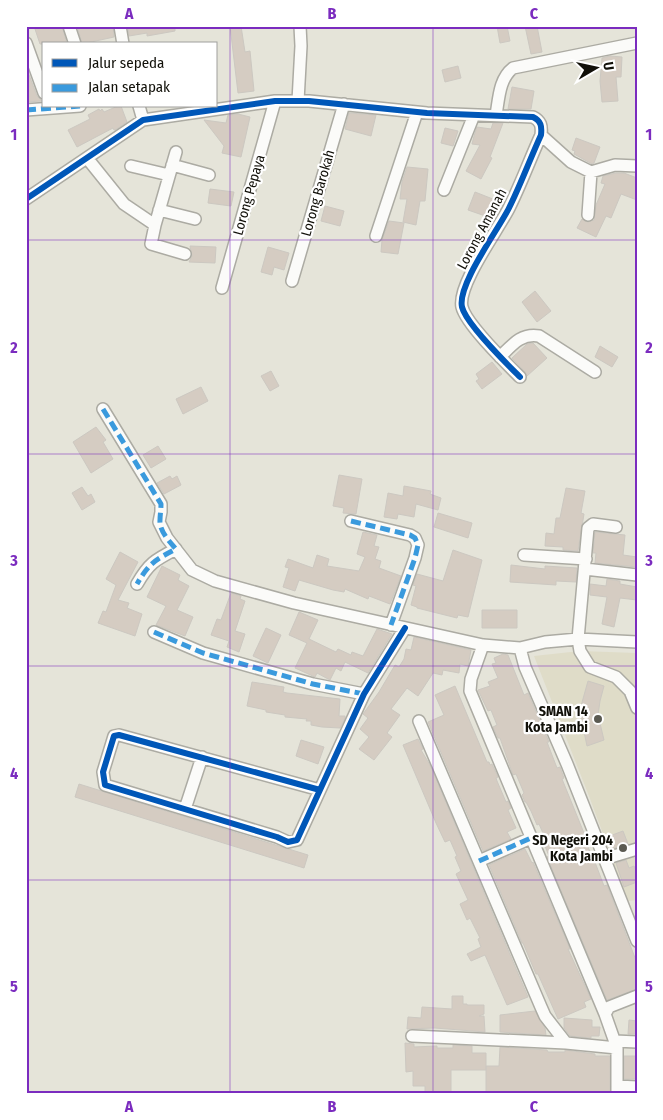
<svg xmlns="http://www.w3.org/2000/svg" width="663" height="1120" font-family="'Fira Sans Condensed',sans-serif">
	<rect width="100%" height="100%" fill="#e5e4d9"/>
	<path fill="#dfdcc8" d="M580,651L637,653V900L628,901L589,796L534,656Z"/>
	<path fill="#d5ccc2" stroke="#ccc8c1" d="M34,26H62L67,44H40Z
		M90,26H113L114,37L82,44L78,29Z
		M128,26H175V31L147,36V33L129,36Z
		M230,26H241L245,52L250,51L254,91L238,93Z
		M497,26H507L510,41L500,43Z
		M525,26H537L542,52L531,54Z
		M610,56L622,57L621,77H616L618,101L602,102L600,81L602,58Z
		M458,66L461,78L445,82L442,70Z
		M28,72L37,96L42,101L26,102V73Z
		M512,87L534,91L531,109H508Z
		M118,106H121L127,122L115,130H114L113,128L77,147L68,130L90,119L88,115L99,109L100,111L102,109L104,112Z
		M349,113L376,115L371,136L345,129Z
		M238,114L250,117L241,157L222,153L224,146L204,120L226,123L228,115Z
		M493,123H503L490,157L492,158L481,179L466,171L480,145L472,144L474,136L477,127L491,129Z
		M445,128L458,131L453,146L441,143Z
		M576,138L600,147L594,163L592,164L574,154L575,151L572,150Z
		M407,167L428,169L425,201H420L416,225L403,222L407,199H400L402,182Z
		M616,173H624L637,178V200L621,194L611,218L606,216L596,237L577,228L582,219L588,222L594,220L596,205L605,184L601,183L603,176Z
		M210,189L234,192L231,206L208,203Z
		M475,192L503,203L494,219L468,210Z
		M325,206L344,211L340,226L321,221Z
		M389,221L404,223L398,254L381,252L382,240Z
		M190,246L216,247L215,263L189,262L192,256Z
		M268,247L289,253L284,270L274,267L272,275L261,272Z
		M535,291L551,311L537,322L522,302Z
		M533,343L547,358L527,376L525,372L512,358L527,344Z
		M600,346L618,357L612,367L595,357Z
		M492,362L502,374L482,389L476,381L479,379L476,374Z
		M271,371L279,386L270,391L261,376Z
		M201,387L208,401L183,414L176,399Z
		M96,427L106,440L103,442L113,459L91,473L73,442Z
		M158,446L166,459L151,468L143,455Z
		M339,475L362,479L356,514L343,513L344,508L333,506Z
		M170,476L172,479L177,476L181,485L164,494L157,483Z
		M404,486L431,491L430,494L441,498L438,510L416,504L414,517L398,514L397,519L384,517L388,493L403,496Z
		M82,487L88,496L91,494L95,502L82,510L72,493Z
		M566,488L585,491L581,513L584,514L578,551L563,550V547L545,546L546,533L554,534L556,518H560Z
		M438,513L472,523L468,538L434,527Z
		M363,532L377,535L374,546L379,547L375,559L381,561L379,568L401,576L390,604L369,596L368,599L345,589L344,592L333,590L299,580L295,591L283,587L289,568L285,567L288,559L313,568L317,555L329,559L327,566L359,571L365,557L357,554Z
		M595,532L625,535L623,555L637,557V567L595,563L596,553H593Z
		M453,550L482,560L468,617L458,615L457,618L417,608V607L411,605L416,586L413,585L417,574L443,581Z
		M120,552L138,562L118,600L129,603L127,608L142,614L135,636L98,623L103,611L106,612L116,585L106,579Z
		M511,565L545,569V566L577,568L576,582L556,581V585L510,582Z
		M162,566L180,575L178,580L189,586L177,610L193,617L185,636L156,625L166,606L147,597Z
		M607,579L620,581V584L637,587V600L620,598L614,627L602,624L607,597L590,595V584L606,586Z
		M231,593L241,596L240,599L245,601L235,631L245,634L239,652L227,647L229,641L211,635L217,619L221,620Z
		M482,610H517V628H482Z
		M299,612L318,620L309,639L336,652L338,649L351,655L352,652L363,656L377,629L392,634L368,673L345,662L341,671L336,668L330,680L317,673L315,677L295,668L307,643L289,635Z
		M266,628L281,635L268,663L253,656Z
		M414,637L471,650L469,661L468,666L460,664L459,673L443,670L442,675L433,673L418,696L407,688L391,709L400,715L387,733L392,737L374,760L359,749L369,737L360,729L368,718L363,714L379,692L395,665L399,667L404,659L406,649L411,650Z
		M503,654L508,655L524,695L528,693L549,742H547L557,768L560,767L564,778L562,779L586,838L585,839L592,857H593L604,886L607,885L637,963V989L607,1000L547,857L549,856L543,841L546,840L539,824L537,825L531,811L526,802H525L522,795L524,793L516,774L513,775L500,738H498L493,727L497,725L491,710L488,711L478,690L490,686L488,682L498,678L492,664L496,663L494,658Z
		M588,681L604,686L600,701L598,715L604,740L587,746L582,722L581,706Z
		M252,682L284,687L283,692L287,693L340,699L339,716H345V718L340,728L322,727L311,725V721H306L307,719L285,717V715L266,712V710L247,706Z
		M455,686L487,762H489L490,765L492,764L498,777L496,778L497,781L506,802L508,801L511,808L508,810L516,828L507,832L511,839L483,851L428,722L444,715L435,695Z
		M418,739L423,749L421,750L430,765L528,997L507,1005L485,955L471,961L467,954L481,947L478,939L480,938L470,918L467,920L460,904L468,900L456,874L461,871L455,857L457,856L450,840L445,842L436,823L403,745Z
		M301,740L324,747L318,764L296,756Z
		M79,784L308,855L304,868L75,797Z
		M623,831L628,844L611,849L607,837Z
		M525,849L532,863L533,862L570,949H568L591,999L584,1002L586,1007L558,1019L538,974H536L523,943H522L489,865Z
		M626,860L629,868L634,866L637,873V882L624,887L616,863Z
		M452,996H463V1004H467V1005H484V1014L479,1016H484L485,1032L435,1028L407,1029L408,1017L421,1018L422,1007L452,1009Z
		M535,1011L545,1028L546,1035L500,1032V1015Z
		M564,1018L592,1020V1027H600L599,1036H591V1038L570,1036L564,1028Z
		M629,1020L637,1021V1034H628Z
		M405,1043L414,1044V1047L437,1046V1048H453V1045L472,1046V1053H486V1070H451V1094H425V1086H413V1071L406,1072Z
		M500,1047L547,1050L548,1052H565V1050L595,1054V1056H610V1094H486V1066H499Z
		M624,1056H637V1079H624Z"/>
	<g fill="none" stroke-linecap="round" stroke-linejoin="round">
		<g stroke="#acaba3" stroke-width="14">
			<path id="minor" d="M69,26L75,44
				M120,26L123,44
				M26,43L44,93
				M298,101L301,46L300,26
				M139,106L143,120
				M26,110L80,106
				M496,115C499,98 499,79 513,68L637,43
				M541,135L571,162L591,172L615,165L637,166
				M87,158L124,204L155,225L176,152
				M172,165L209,175
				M131,166L169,175
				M444,190L474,115
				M26,199L143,120L275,101H309L427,113L533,117C541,121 542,126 541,135C530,159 521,184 509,208C498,230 457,285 462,307C466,324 506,363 520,377
				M159,210L195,219
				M588,215L591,172
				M155,225L151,244L185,254
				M376,236L417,112
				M292,281L344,104
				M222,288L275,101
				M500,357C512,345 521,333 539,336L595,372
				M103,409L161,504V512L159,522L167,538L192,570L215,581L294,603L483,645L520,648L545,642L578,639L637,642
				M351,521L410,535L415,538L418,545L415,558L391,625
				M616,527L593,524L588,528L578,639L580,651L590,667L616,677L630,691L637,708
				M524,555L586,559
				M585,569L637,575
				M137,584C149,563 155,560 176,549
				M154,632L203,653L313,684L364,694
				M483,645L471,679L470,691L605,1014
				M520,648L525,667L567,764L637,941
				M419,721L541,1007L545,1016L566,1043
				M320,790L119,735L114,736L103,772L105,785L277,837L288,842L297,840L364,694L405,628
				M185,809L202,757
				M604,859L637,849
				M479,861L531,838
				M412,1036L566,1043L617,1048
				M615,1041L637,1042
				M617,1086L637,1087
				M617,1094V1048L605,1014L609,1007L637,996"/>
		</g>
		<use href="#minor" stroke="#fbfbf9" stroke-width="11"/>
		<path stroke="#3a9add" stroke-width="5" stroke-dasharray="10 5" stroke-linecap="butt" d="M26,110L80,106
			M103,409L161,504C161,510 160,515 160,520C159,531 170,542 176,549C155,560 149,563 137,584
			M351,521L410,535L415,538L418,545L415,558L391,625
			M154,632L203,653L313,684L364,694
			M479,861L531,838"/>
		<g stroke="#fff" stroke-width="9">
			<path id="cycleway" d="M26,199L143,120L275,101H309L427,113L533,117C541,121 542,126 541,135C530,159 521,184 509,208C498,230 457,285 462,307C466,324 506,363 520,377
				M320,790L119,735L114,736L103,772L105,785L277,837L288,842L297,840L364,694L405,628"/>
		</g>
		<use href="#cycleway" stroke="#0057b8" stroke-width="6"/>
	</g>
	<path fill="none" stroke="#7b2cbf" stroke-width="1" stroke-opacity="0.55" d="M230,26V1094M433,26V1094M26,240H637M26,454H637M26,666H637M26,880H637"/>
	<g fill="#5b5a52" stroke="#fff" stroke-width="2">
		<circle cx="598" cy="719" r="5"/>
		<circle cx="623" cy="848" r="5"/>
	</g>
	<g text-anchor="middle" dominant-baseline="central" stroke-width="4.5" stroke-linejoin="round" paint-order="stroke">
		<g font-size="14" fill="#111009" stroke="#fff">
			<text transform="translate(318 193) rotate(-74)">Lorong Barokah</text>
			<text transform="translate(249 195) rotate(-74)">Lorong Pepaya</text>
			<text transform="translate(482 229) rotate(-62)">Lorong Amanah</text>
		</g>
		<g font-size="14" font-weight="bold" fill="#111009" stroke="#fff" text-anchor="end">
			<text x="588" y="711">SMAN 14<tspan x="588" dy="16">Kota Jambi</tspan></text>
			<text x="613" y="840">SD Negeri 204<tspan x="613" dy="16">Kota Jambi</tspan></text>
		</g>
	</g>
	<rect width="663" height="1120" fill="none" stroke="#ffffff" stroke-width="55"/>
	<rect x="42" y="42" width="175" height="65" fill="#ffffff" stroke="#a09f9d"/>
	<rect x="52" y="59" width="25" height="8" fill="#0057b8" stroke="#a09f9d"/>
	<text x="88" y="68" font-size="15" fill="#111009">Jalur sepeda</text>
	<rect x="52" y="84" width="25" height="8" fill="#3a9add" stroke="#a09f9d"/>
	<text x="88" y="92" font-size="15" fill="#111009">Jalan setapak</text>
	<g transform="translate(596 68) rotate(81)" stroke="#ffffff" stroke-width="4" paint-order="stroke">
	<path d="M0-4L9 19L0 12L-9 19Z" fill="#111009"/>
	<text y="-8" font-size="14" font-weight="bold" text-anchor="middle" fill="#111009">U</text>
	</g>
	<rect x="28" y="28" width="608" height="1064" fill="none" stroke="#7b2cbf" stroke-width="2"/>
	<g font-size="16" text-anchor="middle" font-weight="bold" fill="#7b2cbf">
		<text x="129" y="19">A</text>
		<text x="332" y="19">B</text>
		<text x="534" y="19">C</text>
		<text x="14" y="140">1</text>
		<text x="649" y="140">1</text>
		<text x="14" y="353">2</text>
		<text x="649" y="353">2</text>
		<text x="14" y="566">3</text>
		<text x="649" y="566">3</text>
		<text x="14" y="779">4</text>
		<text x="649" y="779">4</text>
		<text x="14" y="992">5</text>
		<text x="649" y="992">5</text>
		<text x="129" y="1112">A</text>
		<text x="332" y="1112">B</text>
		<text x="534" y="1112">C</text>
	</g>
</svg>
